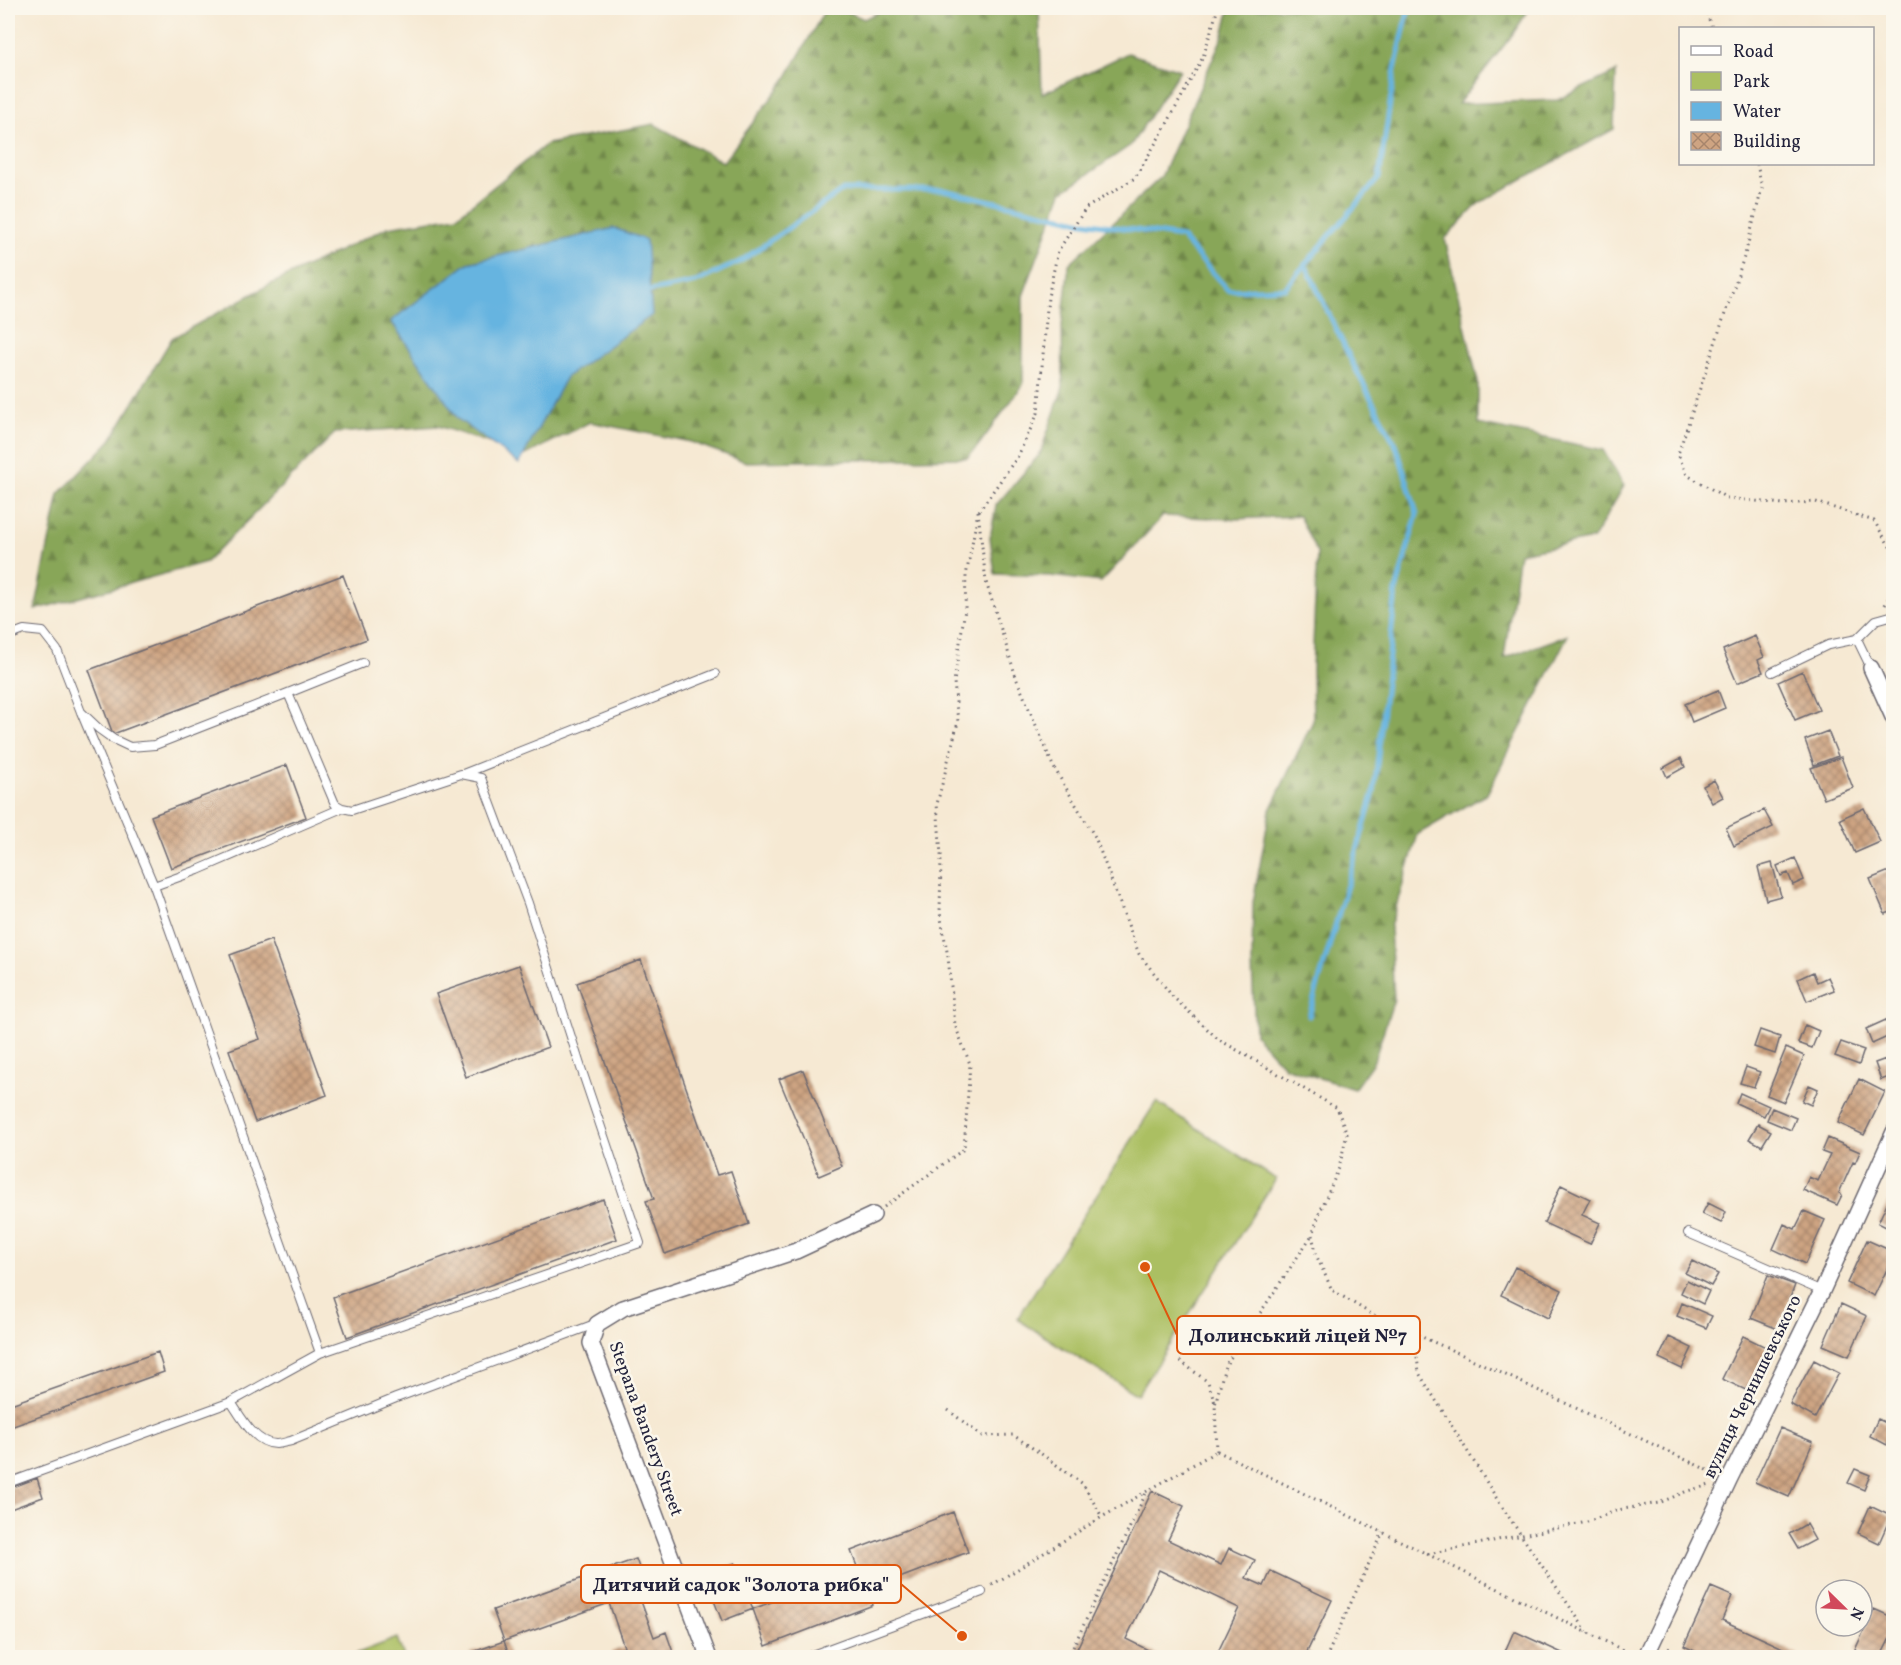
<svg xmlns="http://www.w3.org/2000/svg" width="1901" height="1665" font-family="Vollkorn,serif">
	<defs>
		<pattern id="forest-firs" width="22" height="20" patternUnits="userSpaceOnUse" patternTransform="scale(1.5)"><rect width="22" height="20" fill="#88a658"/><path d="M5 1l3.5 6h-7zM16 11l3.5 6h-7z" fill="#6f874a"/></pattern>
		<pattern id="building-cross-hatch" width="8" height="8" patternUnits="userSpaceOnUse" patternTransform="scale(1.5)"><rect width="8" height="8" fill="#cea482"/><path d="M0 0l8 8M0 8l8-8" fill="none" stroke="#a7856c"/></pattern>
	</defs>
	<rect width="100%" height="100%" fill="#fbf7ec"/>
	<filter id="ink" filterUnits="userSpaceOnUse"><feTurbulence type="fractalNoise" baseFrequency=".0167" numOctaves="2"/><feDisplacementMap in="SourceGraphic" scale="12" xChannelSelector="R" yChannelSelector="G"/><feConvolveMatrix kernelMatrix="1 2 1 2 8 2 1 2 1" color-interpolation-filters="sRGB"/></filter>
	<filter id="wash" filterUnits="userSpaceOnUse"><feTurbulence type="fractalNoise" baseFrequency=".008" numOctaves="4" result="noise"/><feDisplacementMap in="SourceGraphic" scale="24" xChannelSelector="R" yChannelSelector="G"/><feGaussianBlur stdDeviation="1.35" result="paint"/><feColorMatrix in="noise" values="0 0 0 0 0 0 0 0 0 0 0 0 0 0 0 0 0 1.4 0 .05"/><feComposite in="paint" operator="in"/></filter>
	<g filter="url(#wash)">
		<rect width="100%" height="100%" fill="#f6e9d3"/>
		<path fill="url(#forest-firs)" stroke="#55644a" stroke-width="1.5" d="M826,8H839L864,19L887,8H1039L1042,94L1128,53L1180,70L1131,145L1062,192L1023,296V385L978,446L967,458L746,462L691,442L590,422L526,455L438,426L335,433L206,562L35,610L59,494L111,440L172,338L265,287L388,227L457,216L547,144L654,124L723,162L785,80Z
			M1230,8H1530L1510,38L1458,104L1557,100L1616,72L1614,129L1479,203L1445,239L1478,382V424L1603,450L1624,486L1593,539L1519,553L1504,658L1568,635L1487,794L1418,834L1390,927L1394,999L1374,1061L1354,1089L1285,1067L1255,1035L1252,965L1253,902L1270,810L1313,721L1312,669L1317,553L1299,516L1234,519L1163,516L1101,582L1050,576L995,574L990,538L996,505L1040,454L1063,387L1062,325L1069,264L1161,177L1223,35Z"/>
		<path fill="#abbf62" stroke="#66704e" stroke-width="1.5" d="M1156,1102L1276,1179L1137,1395L1017,1319Z
			M397,1638L404,1657H348Z"/>
		<path fill="#66b4e0" stroke="#446b8e" stroke-width="1.5" d="M614,228L646,240L652,315L566,377L519,464L458,419L391,321L468,263Z"/>
		<g fill="none" stroke-linecap="round" stroke-linejoin="round">
			<path stroke="#66b4e0" stroke-width="5" d="M1305,264L1351,360L1397,448L1417,514L1396,591L1374,792L1309,1016
				M650,291L696,282L741,261L843,190H944L1078,221L1181,237L1228,290L1285,288L1379,178L1395,69L1409,8"/>
		</g>
		<g id="blocks">
			<path fill="url(#building-cross-hatch)" d="M343,575L367,639L113,734L89,670Z
				M1755,636L1764,657L1758,660L1763,672L1737,683L1723,650Z
				M1802,671L1819,710L1795,720L1778,682Z
				M1718,690L1725,708L1692,722L1685,704Z
				M1828,731L1838,756L1814,765L1805,740Z
				M1841,757L1853,788L1824,799L1811,768Z
				M1681,758L1685,767L1667,777L1663,768Z
				M287,765L306,817L171,868L151,816Z
				M1714,780L1723,797L1712,803L1703,786Z
				M1864,808L1880,842L1855,853L1840,819Z
				M1764,810L1773,827L1734,846L1726,828Z
				M1795,858L1804,880L1793,885L1788,873L1781,876L1777,866Z
				M1772,863L1781,896L1766,900L1758,867Z
				M1894,869V911L1885,914L1870,879Z
				M271,940L327,1095L255,1122L229,1050L260,1039L230,955Z
				M641,960L717,1175L731,1171L749,1224L665,1254L646,1201L654,1199L577,983Z
				M519,965L548,1047L466,1077L436,994Z
				M1813,972L1817,982L1828,977L1834,990L1807,1001L1798,979Z
				M1888,1019L1894,1034L1872,1044L1866,1029Z
				M1805,1025L1819,1031L1812,1048L1798,1043Z
				M1760,1030L1780,1037L1775,1054L1754,1047Z
				M1841,1042L1864,1050L1859,1065L1835,1056Z
				M1786,1048L1804,1056L1784,1102L1767,1095Z
				M1886,1059L1892,1076L1881,1080L1875,1063Z
				M1746,1067L1760,1072L1754,1087L1740,1083Z
				M803,1070L842,1166L819,1176L779,1079Z
				M1859,1079L1885,1092L1864,1135L1838,1123Z
				M1809,1085L1818,1089L1811,1105L1802,1101Z
				M1740,1093L1769,1106L1764,1116L1736,1103Z
				M1772,1108L1796,1118L1791,1130L1767,1120Z
				M1758,1124L1771,1131L1762,1146L1749,1139Z
				M1828,1138L1860,1152L1855,1163L1853,1162L1839,1193L1842,1195L1837,1205L1803,1190L1809,1177L1818,1181L1830,1155L1822,1152Z
				M1561,1185L1590,1199L1582,1215L1600,1223L1590,1244L1544,1223Z
				M603,1199L617,1239L347,1337L333,1297Z
				M1888,1201L1894,1204V1231L1878,1223Z
				M1708,1203L1726,1212L1721,1223L1702,1214Z
				M1804,1211L1825,1220L1805,1264L1773,1249L1784,1224L1795,1229Z
				M1867,1240L1894,1252V1255L1874,1296L1847,1283Z
				M1692,1261L1718,1274L1711,1286L1685,1273Z
				M1515,1267L1562,1290L1548,1318L1501,1295Z
				M1768,1275L1795,1285L1778,1329L1751,1318Z
				M1687,1280L1709,1291L1703,1304L1681,1293Z
				M1682,1303L1712,1316L1706,1328L1677,1316Z
				M1841,1304L1867,1316L1849,1356L1823,1345Z
				M1743,1336L1768,1348L1748,1391L1722,1379Z
				M1669,1337L1692,1348L1682,1369L1659,1358Z
				M158,1352L164,1372L8,1428V1405Z
				M1814,1360L1839,1373L1815,1418L1790,1404Z
				M1878,1419L1894,1427V1433L1887,1445L1870,1436Z
				M1780,1428L1813,1442L1789,1497L1755,1482Z
				M1855,1469L1870,1475L1864,1490L1848,1483Z
				M37,1478L43,1497L8,1510V1489Z
				M1152,1491L1184,1506L1168,1540L1221,1565L1229,1548L1255,1560L1246,1578L1264,1586L1271,1571L1332,1600L1307,1652L1319,1658H1256L1249,1654L1247,1658H1215L1239,1608L1159,1570L1126,1639L1164,1658H1078L1074,1655Z
				M1870,1506L1891,1516L1879,1543L1858,1533Z
				M953,1512L968,1552L868,1590L873,1605L766,1646L753,1609L858,1569L851,1551Z
				M1806,1524L1815,1540L1798,1549L1789,1534Z
				M636,1559L647,1590L638,1593L654,1637L666,1632L675,1658H613L611,1652L624,1647L609,1603L504,1641L510,1658H471L470,1653L504,1641L493,1610Z
				M735,1563L753,1609L722,1621L704,1575Z
				M1711,1587L1732,1596L1722,1620L1798,1655L1797,1658H1709L1684,1646Z
				M1874,1609L1894,1618V1630L1880,1658H1870L1855,1650Z
				M1514,1631L1573,1658H1502Z"/>
		</g>
	</g>
	<g filter="url(#ink)">
		<use href="#blocks" fill-opacity="0" stroke="#6c6870" stroke-width="1.5"/>
		<g fill="none" stroke-linecap="round" stroke-linejoin="round">
			<g stroke="#6c6870" stroke-width="10">
				<path id="service" d="M8,636L24,630L43,632L57,650L81,712L154,886L320,1353
					M1871,668L1857,639L1876,620L1894,615
					M1772,672L1828,645L1857,639
					M288,693L363,663
					M81,712L99,729L113,739L130,747L155,745L288,693L335,804L342,808L352,810L461,774L481,778L528,903L581,1068L640,1243L320,1353L231,1402
					M463,774L715,674
					M154,886L198,870L342,808
					M1688,1233L1822,1291
					M8,1483L231,1402C241,1417 255,1444 276,1444C281,1444 286,1442 291,1441L396,1398L595,1324
					M804,1658L982,1592"/>
			</g>
			<g stroke="#6c6870" stroke-width="18">
				<path id="minor" d="M1871,668L1894,719
					M709,1658L591,1343L597,1324L623,1308L796,1251L873,1215
					M1645,1658L1729,1480L1822,1291L1894,1132"/>
			</g>
			<path stroke="#6c6870" stroke-width="3" stroke-dasharray="1.5 4.5" stroke-linecap="butt" d="M1705,8L1712,28
				M1757,164L1762,188L1746,251L1678,454L1687,475L1727,498L1783,504L1816,502L1874,521L1894,553
				M978,511L986,582L1017,680L1053,766L1095,837L1139,954L1173,997L1218,1039L1337,1108L1347,1134L1339,1168L1320,1212L1312,1235L1317,1257L1332,1290L1373,1315L1476,1361L1716,1474
				M979,511L1018,456L1038,413L1048,297L1058,251L1086,208L1135,178L1167,124L1203,57L1218,8
				M1885,605L1891,593L1894,578
				M884,1207L964,1149L970,1064L955,1025L948,957L940,913L941,855L937,804L958,722L954,682L965,609L966,576L977,517
				M1414,1333L1419,1373L1502,1507L1587,1632
				M1180,1361L1208,1382L1215,1403
				M948,1410L982,1436L1013,1435L1040,1453L1083,1484L1102,1517
				M1217,1451L1631,1654
				M1217,1451L1215,1405L1225,1366L1312,1235
				M1428,1554L1587,1522L1618,1510L1659,1503L1687,1491L1710,1485
				M992,1585L1102,1517L1217,1451
				M1668,1647L1690,1658
				M1068,1658L1146,1493
				M1326,1658L1383,1532"/>
			<use href="#service" stroke="#fff" stroke-width="8"/>
			<use href="#minor" stroke="#fff" stroke-width="15"/>
		</g>
	</g>
	<g text-anchor="middle" dominant-baseline="central" stroke-width="5" stroke-linejoin="round" paint-order="stroke">
		<g font-size="18" fill="#22223b" stroke="#fbf7ec">
			<text transform="translate(1753 1387) rotate(-64)">вулиця Чернишевського</text>
			<text transform="translate(645 1429) rotate(70)">Stepana Bandery Street</text>
		</g>
	</g>
	<path fill="none" stroke="#de560e" stroke-width="2" d="M1145 1267L1177 1335M962 1636L901 1584"/>
	<g fill="#de560e" stroke="#fbf7ec" stroke-width="2">
		<circle cx="1145" cy="1267" r="6"/>
		<circle cx="962" cy="1636" r="6"/>
	</g>
	<g fill="#fbf7ec" stroke="#de560e" stroke-width="2">
		<rect x="1177" y="1316" width="243" height="38" rx="6"/>
		<rect x="581" y="1565" width="320" height="38" rx="6"/>
	</g>
	<g font-size="20" text-anchor="middle" font-weight="bold" fill="#22223b">
		<text x="1298" y="1342">Долинський ліцей №7</text>
		<text x="741" y="1591">Дитячий садок "Золота рибка"</text>
	</g>
	<rect width="1901" height="1665" fill="none" stroke="#fbf7ec" stroke-width="30"/>
	<rect x="1679" y="27" width="195" height="138" fill="#fbf7ec" stroke="#a4a2a5" stroke-width="1.5"/>
	<rect x="1691" y="46" width="30" height="9" fill="#ffffff" stroke="#a4a2a5" stroke-width="1.5"/>
	<text x="1733" y="57" font-size="18" fill="#22223b">Road</text>
	<rect x="1691" y="72" width="30" height="18" fill="#abbf62" stroke="#a4a2a5" stroke-width="1.5"/>
	<text x="1733" y="87" font-size="18" fill="#22223b">Park</text>
	<rect x="1691" y="102" width="30" height="18" fill="#66b4e0" stroke="#a4a2a5" stroke-width="1.5"/>
	<text x="1733" y="117" font-size="18" fill="#22223b">Water</text>
	<rect x="1691" y="132" width="30" height="18" fill="url(#building-cross-hatch)" stroke="#a4a2a5" stroke-width="1.5"/>
	<text x="1733" y="147" font-size="18" fill="#22223b">Building</text>
	<g transform="translate(1844 1608) rotate(114)"><circle r="28" fill="#fbf7ec" stroke="#a4a2a5" stroke-width="1.5"/>
	<path d="M0-4.5L10 22L0 15L-10 22Z" fill="#d1495b"/>
	<text y="-9" font-size="16" font-weight="bold" text-anchor="middle" fill="#22223b">N</text>
	</g>
</svg>
